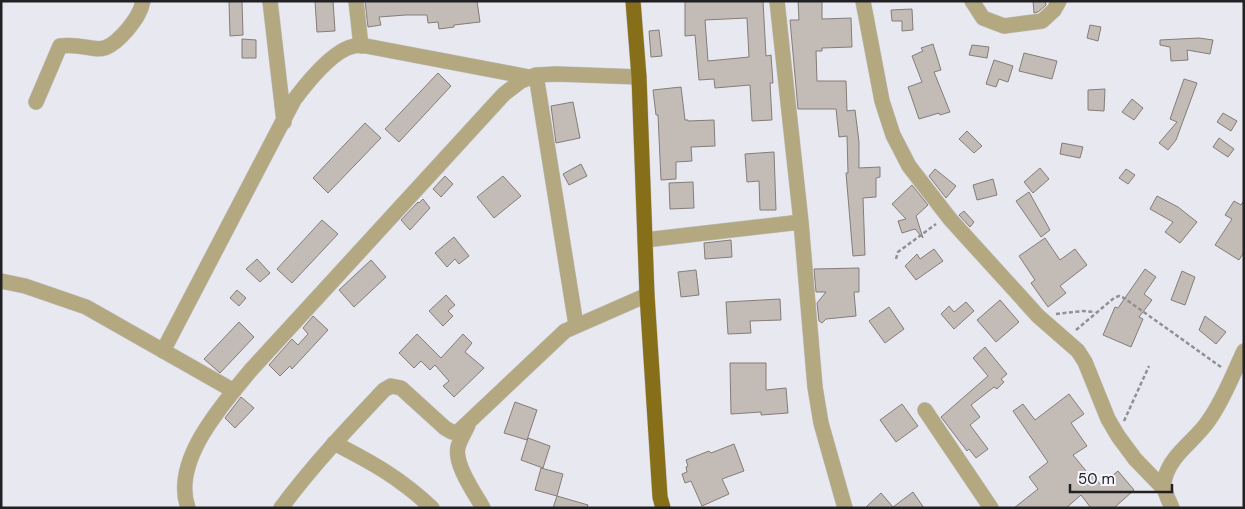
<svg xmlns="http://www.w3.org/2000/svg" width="1245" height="509" font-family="'DM Sans',sans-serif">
	<rect width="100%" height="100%" fill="#e8e8f0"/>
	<path fill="#c3bbb6" stroke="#847d78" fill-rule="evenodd" d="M229,1H242L243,35L230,36Z
		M315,1H333L335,31L317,32Z
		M365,1H477L480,22L454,25V27L439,29L438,22L428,23L427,15H406L379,17L381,25L368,27Z
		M685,1H763L766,56L771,55L773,83H770L772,120L752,121L750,85L715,88L714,79L699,80L695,35L685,36ZM747,18L749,57L708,61L705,20Z
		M798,1H822V19L851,18L852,47L822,48V51H816L817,81H846L847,111L855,110L859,142V168L880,167V177L876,178V197L863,198L865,255L853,256L846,173H848L847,136L839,137L836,109H798L790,20H799Z
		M1033,1H1045L1046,5L1038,12L1034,13Z
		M912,9L913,30L902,31V21H892L891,10Z
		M1090,25L1101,27L1098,41L1087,38Z
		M659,30L662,56L651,57L649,31Z
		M1199,38L1213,40L1210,54L1187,50L1188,60L1171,61L1170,47L1160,45V40Z
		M242,39L256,40V58H242Z
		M933,44L941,70L934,72L950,112L940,115L939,113L919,119L908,87L922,82L912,56L923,51L921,48Z
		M972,45L989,47L987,58L969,55Z
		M1024,53L1057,61L1052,79L1019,71Z
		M994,60L1013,66L1008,82L999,79L996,87L986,84Z
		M438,73L451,86L399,142L385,129Z
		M1184,79L1197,83L1176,140L1168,150L1159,143L1177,122L1170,119Z
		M681,87L685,120H688V121L714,120L715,146L691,147L692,161L676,162V179L661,180L658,115H656L653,90Z
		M1105,89L1104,111L1088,110V90Z
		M1132,99L1143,108L1134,120L1122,112Z
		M573,102L580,138L556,143L551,106Z
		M1223,113L1237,121L1231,131L1217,122Z
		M365,123L381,138L328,193L313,178Z
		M967,131L982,146L974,153L959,139Z
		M1219,138L1234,149L1228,157L1213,147Z
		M1062,143L1083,147L1080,158L1060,154Z
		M774,152L776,210H760L759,181L747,182L745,154Z
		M581,164L587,176L569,185L563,174Z
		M1040,168L1049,179L1033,193L1024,182Z
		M935,169L956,186L946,198L929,176Z
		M1126,169L1135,175L1128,184L1119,178Z
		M445,176L453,184L441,197L433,189Z
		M503,176L521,196L494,218L477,197Z
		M993,179L997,195L977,200L973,185Z
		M693,182L694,208L670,209L669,183Z
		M912,185L928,205L916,216L923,238L915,229L902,233L898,221L906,219L892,204Z
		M1029,192L1050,230L1041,237L1016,201Z
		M1157,196L1178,207L1197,222L1180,243L1165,232L1173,222L1150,209Z
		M423,199L430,208L410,230L401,220L418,202L419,203Z
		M1244,200V252L1239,260L1215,245L1232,219L1225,215L1234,201L1241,205Z
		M964,211L974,222L970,227L959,215Z
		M322,220L338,234L292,283L277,269Z
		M454,237L469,256L459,264L455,259L447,267L435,253Z
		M1045,238L1060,260L1075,249L1087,265L1060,286L1066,293L1048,307L1031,283L1035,280L1019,256Z
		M731,240L732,257L705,259L704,243Z
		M934,249L943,261L916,280L905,266L917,254L920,259Z
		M257,259L270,273L260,282L246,269Z
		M371,260L386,277L354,307L339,290Z
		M859,268V292H854L856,316L826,319L822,323L819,321L817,303L826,292H816L814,269Z
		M1145,269L1156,277L1144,294L1152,300L1139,317L1143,319L1131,347L1103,335L1115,307L1118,308Z
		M696,270L699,295L681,297L678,272Z
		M1182,271L1195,277L1185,305L1171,300Z
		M237,290L246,298L239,306L230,298Z
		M446,295L455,305L448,311L453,316L443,326L429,311Z
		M780,299L781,320L750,321L751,333L728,334L726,302Z
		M1000,300L1019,322L996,342L977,320Z
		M966,302L974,311L954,329L941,314L949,306L954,312Z
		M889,307L904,329L885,343L869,321Z
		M313,316L328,330L292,369L290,366L280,376L269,365L292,339L298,345L308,334L303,328Z
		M1205,316L1226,332L1216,344L1199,330Z
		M239,322L254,337L220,373L204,359Z
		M417,334L441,358L463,334L472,343L465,352L484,368L454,397L443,386L449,381L435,365L430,370L421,361L414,368L399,353Z
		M985,347L1007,374L1001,379L1004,382L997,389L994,387L971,405L980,417L970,425L988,449L976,458L969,449L967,451L941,417L988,376L973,358Z
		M730,363H766V390L786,388L788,413L761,415V412L731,414Z
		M1069,394L1084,414L1071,423L1087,446L1073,455L1091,477L1093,476L1101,485L1118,471L1134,490L1114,508H1091L1081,495L1066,508H1014L1038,489L1029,477L1048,462L1013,411L1023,404L1035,420Z
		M241,397L254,408L235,428L225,418Z
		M515,402L537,410L527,440L504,433Z
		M902,404L918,426L896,442L880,420Z
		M528,438L550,446L543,468L521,460Z
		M734,444L744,471L722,479L729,494L702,506L691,481L685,483L682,474L687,472L686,467L688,466L686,460L709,451L711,453Z
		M541,468L563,474L557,496L535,490Z
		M913,492L924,508H865L881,493L893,507Z
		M557,496L588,505L587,508H553Z"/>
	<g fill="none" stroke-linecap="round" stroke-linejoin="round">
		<g stroke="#c4c4cb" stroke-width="16">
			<path id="minor" d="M270,1L284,122
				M356,1L361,46
				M777,1L801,222L815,387L821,423L845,508
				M863,1L882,101L893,135L909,166L950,219L1038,316L1078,351L1085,362L1108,419L1118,436L1135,459L1165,490
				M972,1L983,18L1004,26L1042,21L1054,10L1059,1
				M536,75L576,325
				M36,102L60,46C95,42 99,63 128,29C135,20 141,12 143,1
				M645,240L801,222
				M1,281L25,286L86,307L234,391
				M163,351L294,100C306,84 333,50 354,46C358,45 362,46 366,46L529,77
				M925,410L991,508
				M468,425C465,432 460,439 458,447C454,464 474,492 483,508
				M334,443C373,463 400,478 432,508
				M188,508C171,461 223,404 250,371L504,94L521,81L536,75L557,74L639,77
				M281,508C312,466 348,428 384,390L391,386L401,388L445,428L452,432H458L565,331L647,295
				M1172,508C1168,498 1162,489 1165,478C1171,454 1196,440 1209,420C1224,399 1233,374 1244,351"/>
		</g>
		<g stroke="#c4c4cb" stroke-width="16">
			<path id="major" d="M633,1L639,77L647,295L660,497L663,508"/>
		</g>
		<path stroke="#909095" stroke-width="2.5" stroke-dasharray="4 2.5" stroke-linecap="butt" d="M896,259L898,252L936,224
			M1056,314L1083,311L1095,312
			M1076,330L1114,298L1119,296L1124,298L1221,367
			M1124,421L1149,366"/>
		<use href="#minor" stroke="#b4a881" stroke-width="15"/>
		<use href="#major" stroke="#876f1a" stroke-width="15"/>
	</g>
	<rect width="1245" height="509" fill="none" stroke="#212124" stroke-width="5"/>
	<path d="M1070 484v8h102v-8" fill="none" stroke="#212124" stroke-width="2.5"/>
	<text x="1078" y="484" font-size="15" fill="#212124" stroke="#f6f5fe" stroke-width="4" paint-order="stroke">50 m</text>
</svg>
